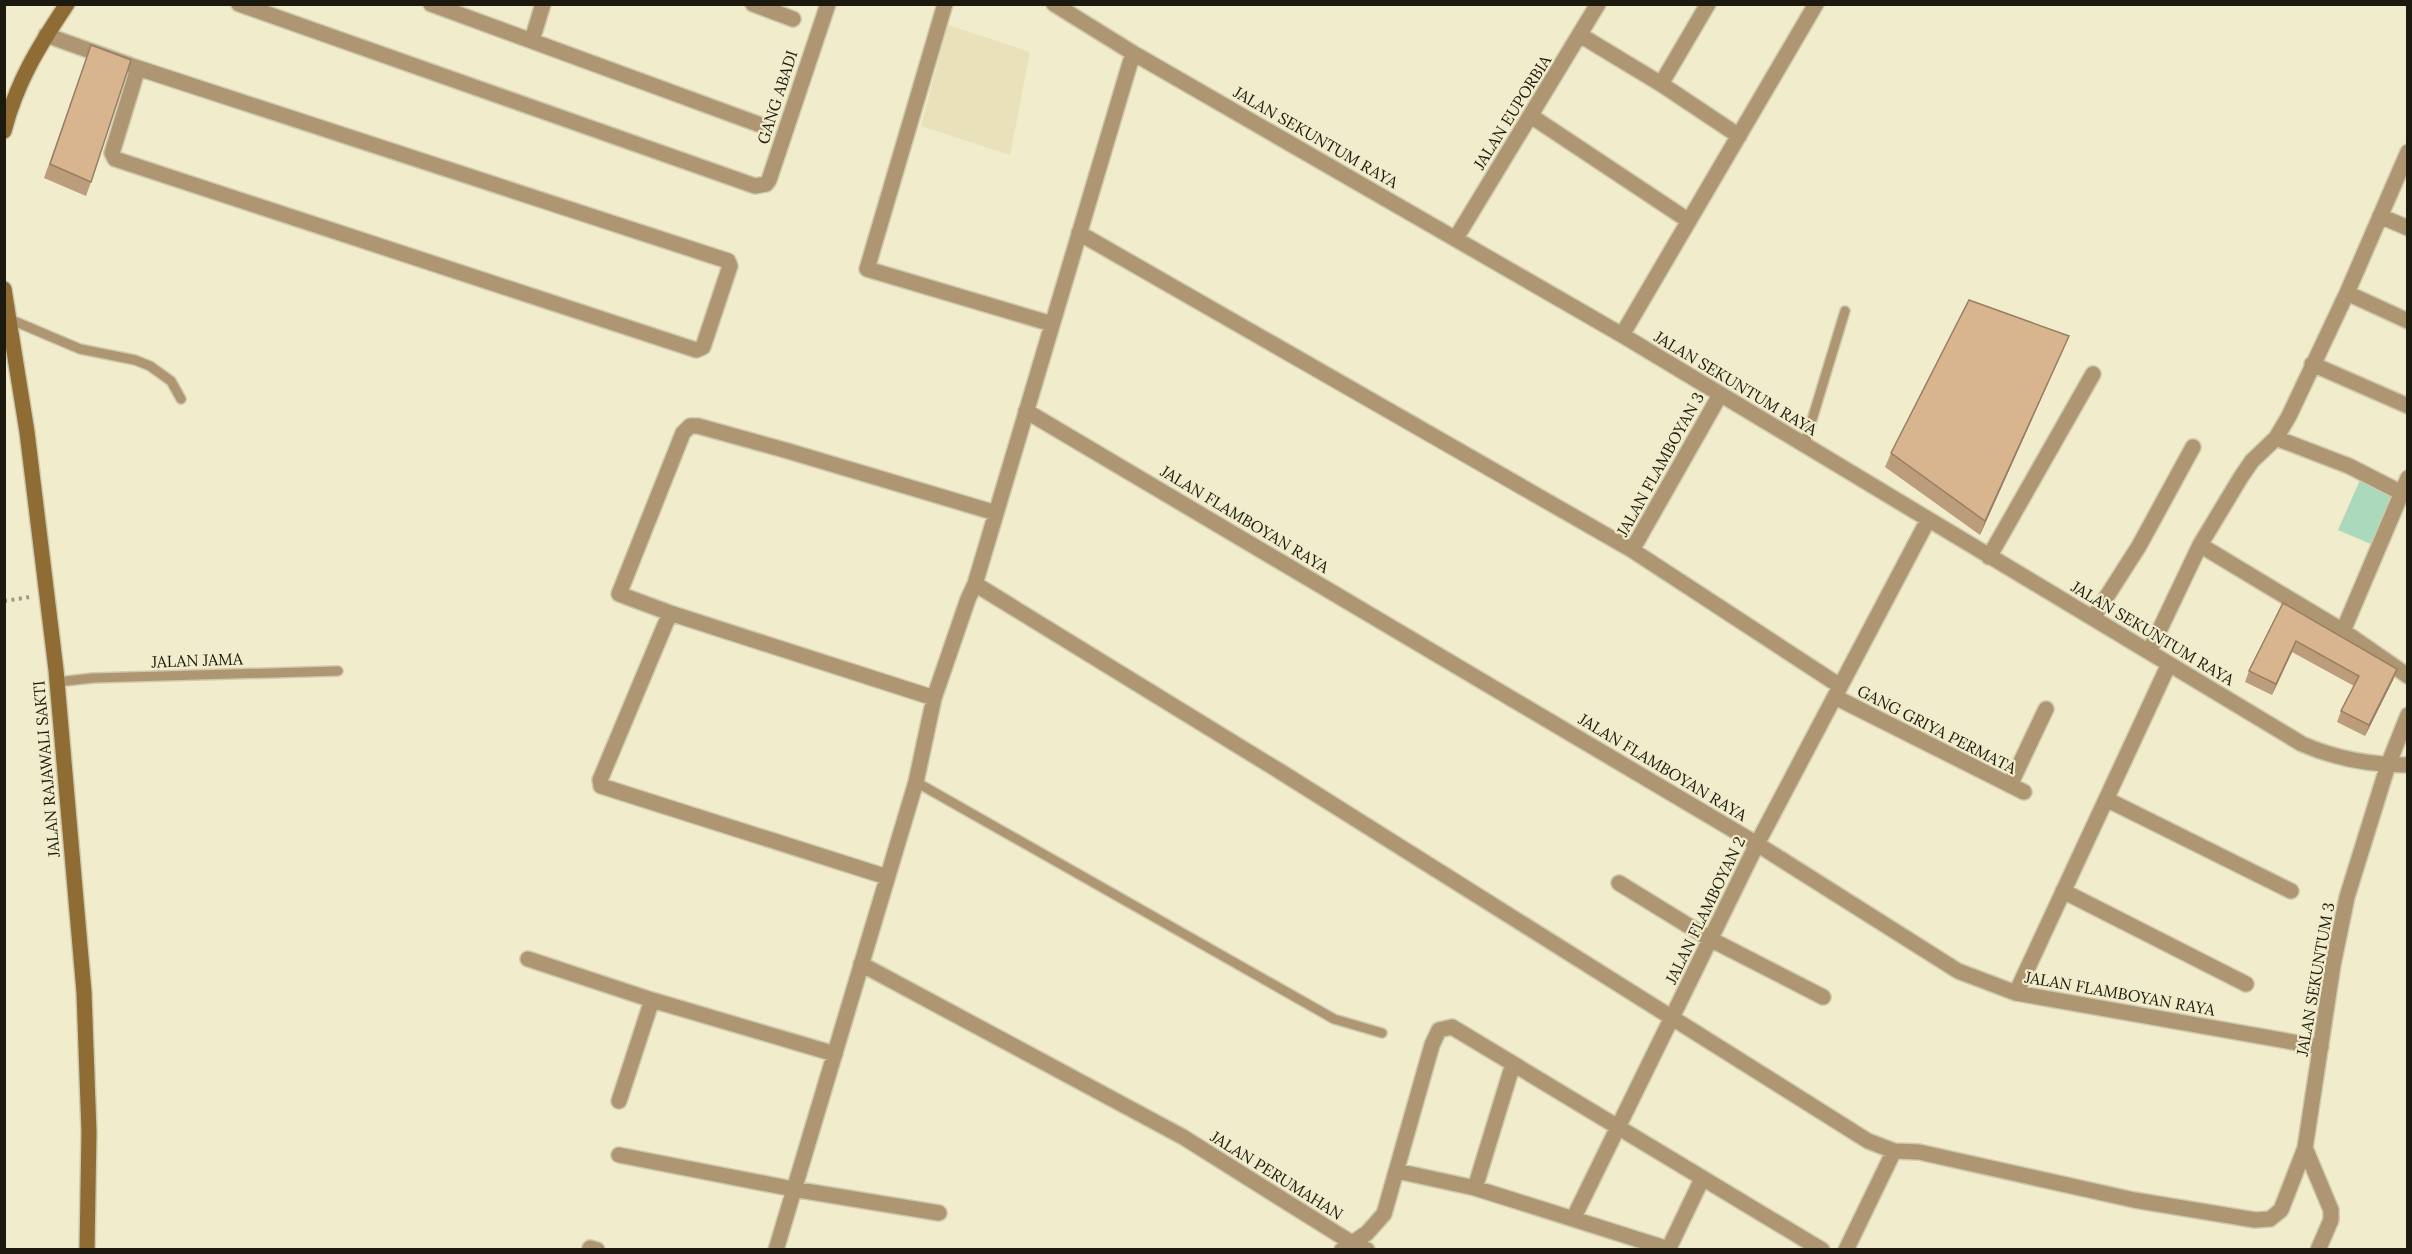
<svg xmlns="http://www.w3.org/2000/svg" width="2412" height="1254" font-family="Lora,serif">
	<rect width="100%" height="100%" fill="#f1eccb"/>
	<path fill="#e8e1b9" d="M948,25L1030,52L1010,155L921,126Z"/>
	<path fill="#abd9bc" d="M2360,480L2395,495L2373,545L2338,530Z"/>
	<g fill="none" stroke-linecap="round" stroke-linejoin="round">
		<g stroke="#cfcaad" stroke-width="12">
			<path id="lane" d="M7,318L80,349L135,360L150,366L171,381L181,399
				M1804,446L1845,311
				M57,682L93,678L338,671
				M916,782L1334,1019L1382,1033"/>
		</g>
		<g stroke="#cfcaad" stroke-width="18">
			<path id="street" d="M239,4L755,186L766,184L769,180L828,4
				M431,4L758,124
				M753,4L793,19
				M945,4L867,269L1052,324
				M1054,4L1133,53L1622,335L2302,744C2334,758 2372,765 2408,765
				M46,35L138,68L728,261L730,266L703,347L696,350L115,159L112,153L138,68
				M1580,35L1661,84L1739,136
				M532,40L543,4
				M1661,84L1708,4
				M1531,116L1689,221
				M2380,216L2408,228
				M1079,233L1632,550L1840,686
				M1456,238L1598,4
				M2347,293L2408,321
				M1622,335L1816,4
				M2312,364L2408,406
				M1026,411L1757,844L1958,971L2016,993L2321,1047
				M2276,438L2349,466L2402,493
				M2200,545L2241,477L2252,461L2276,438L2289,416L2347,293L2408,152
				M1632,550L1720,395
				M1989,557L2093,374
				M975,584L1281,772L1868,1141L1894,1151L1919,1152L2134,1200L2255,1220L2270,1219L2281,1210L2305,1148
				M670,613L600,780L601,786L887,877
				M2093,618L2139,546L2193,447
				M2343,631L2408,478
				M2149,652L2200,545L2343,631L2408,676
				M1835,697L2024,792
				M934,698L670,613L619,594L683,433L690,426H698L788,451L996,513
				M2010,785L2046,709
				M2106,799L2291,891
				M1619,883L1710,939L1823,997
				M2063,891L2246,984
				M528,959L652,1000L835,1054
				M861,964L1183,1137L1352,1243L1367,1250
				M2016,993L2169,664
				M619,1101L652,1000
				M619,1155L793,1189L939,1213
				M1397,1171L1475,1188L1668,1249
				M1475,1188L1513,1064
				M1573,1219L1757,844L1928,520
				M590,1248L597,1250
				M776,1250L916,782L934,698L968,599L975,584L1133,53
				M1342,1250L1367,1233L1384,1214L1432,1045L1439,1030L1452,1027L1822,1250
				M1668,1250L1702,1179
				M1846,1250L1894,1151
				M2318,1250L2331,1220V1210L2305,1148L2333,965L2347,897L2388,765L2408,715"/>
		</g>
		<g stroke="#cfcaad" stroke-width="18">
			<path id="secondary" d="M4,131C17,81 39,46 67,4
				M4,289L27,432L56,670L84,992L89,1132L87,1250"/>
		</g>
		<path stroke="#9e9a81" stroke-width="4" stroke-dasharray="3 4.5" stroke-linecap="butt" d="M4,601L30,597"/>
		<use href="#lane" stroke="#ae9673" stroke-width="9"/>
		<use href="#street" stroke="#ae9673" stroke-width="15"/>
		<use href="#secondary" stroke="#906c35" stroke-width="15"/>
	</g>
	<path fill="#bb9c7b" d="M91,45V182L86,196L44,178Z
		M2069,336L2063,350L1980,535L1885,467L1891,453Z
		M2283,603L2397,669L2393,680L2365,736L2337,722L2341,711L2354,686L2292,652L2272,695L2245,682L2249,671Z"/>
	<path fill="#987f64" d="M2069,336L2063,350L1980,535L1985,521Z
		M2296,641L2292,652L2272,695L2276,684Z
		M2397,669L2393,680L2365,736L2369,725Z"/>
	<path fill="#d9b58f" stroke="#987f64" stroke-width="1.5" d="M91,45L131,60L91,182L50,164Z
		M1969,300L2069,336L1985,521L1891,453Z
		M2283,603L2397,669L2369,725L2341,711L2359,676L2296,641L2276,684L2249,671Z"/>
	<g text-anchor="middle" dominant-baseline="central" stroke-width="4.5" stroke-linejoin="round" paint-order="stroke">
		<g font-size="16" fill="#1c190e" stroke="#f1eccb">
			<text transform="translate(777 97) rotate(-72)">GANG ABADI</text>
			<text transform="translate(1512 112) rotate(-58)">JALAN EUPORBIA</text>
			<text transform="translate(1316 137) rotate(30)">JALAN SEKUNTUM RAYA</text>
			<text transform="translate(1736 383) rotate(31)">JALAN SEKUNTUM RAYA</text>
			<text transform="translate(1660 464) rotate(-61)">JALAN FLAMBOYAN 3</text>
			<text transform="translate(1245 519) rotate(31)">JALAN FLAMBOYAN RAYA</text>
			<text transform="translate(2153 633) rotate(31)">JALAN SEKUNTUM RAYA</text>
			<text transform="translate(197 660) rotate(-2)">JALAN JAMA</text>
			<text transform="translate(1937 729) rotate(27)">GANG GRIYA PERMATA</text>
			<text transform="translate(1663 767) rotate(31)">JALAN FLAMBOYAN RAYA</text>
			<text transform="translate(46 769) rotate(-95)">JALAN RAJAWALI SAKTI</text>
			<text transform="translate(1705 910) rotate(-64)">JALAN FLAMBOYAN 2</text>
			<text transform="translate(2315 979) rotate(-80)">JALAN SEKUNTUM 3</text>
			<text transform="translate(2120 993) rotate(10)">JALAN FLAMBOYAN RAYA</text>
			<text transform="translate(1277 1175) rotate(32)">JALAN PERUMAHAN</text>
		</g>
	</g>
	<rect width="2412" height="1254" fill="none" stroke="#1c190e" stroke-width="12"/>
</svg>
